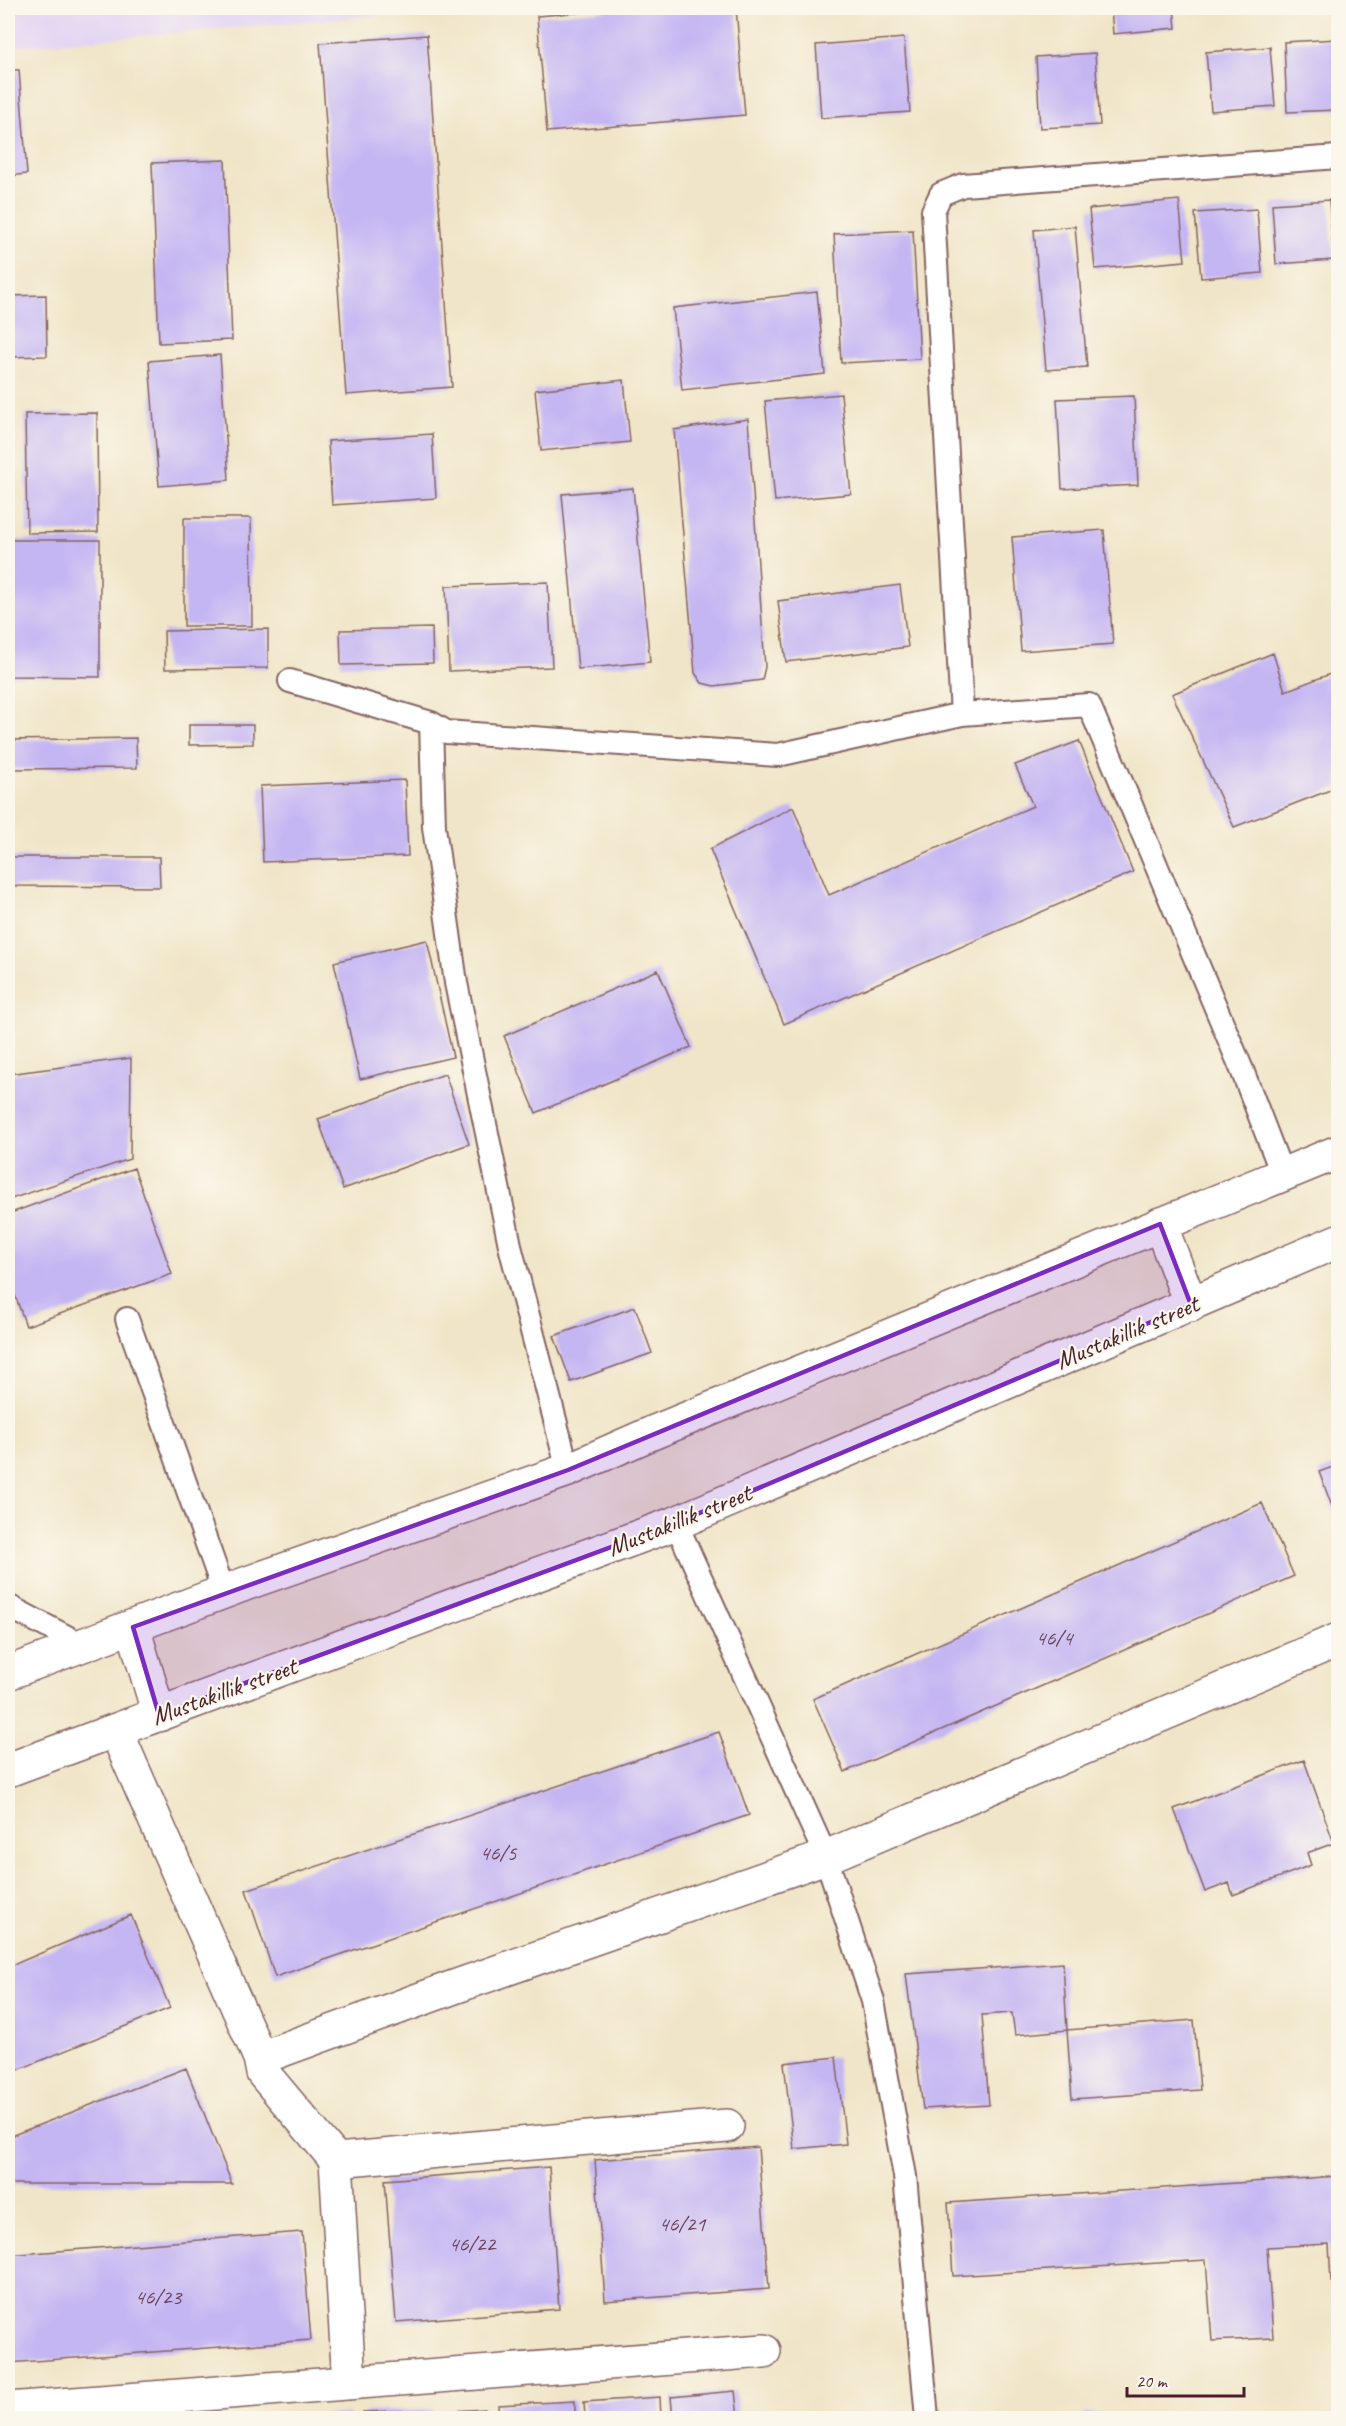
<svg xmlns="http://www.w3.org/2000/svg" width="1346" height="2426" font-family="Caveat,sans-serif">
	<rect width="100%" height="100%" fill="#fbf7ec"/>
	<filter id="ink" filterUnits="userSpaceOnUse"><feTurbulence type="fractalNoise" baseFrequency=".0167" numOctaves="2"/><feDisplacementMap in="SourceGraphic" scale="12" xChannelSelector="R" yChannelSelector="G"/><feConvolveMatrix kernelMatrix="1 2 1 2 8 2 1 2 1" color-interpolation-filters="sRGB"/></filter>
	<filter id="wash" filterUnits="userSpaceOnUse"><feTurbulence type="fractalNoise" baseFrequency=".008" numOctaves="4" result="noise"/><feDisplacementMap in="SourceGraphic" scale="24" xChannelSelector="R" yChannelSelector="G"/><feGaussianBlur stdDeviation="1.35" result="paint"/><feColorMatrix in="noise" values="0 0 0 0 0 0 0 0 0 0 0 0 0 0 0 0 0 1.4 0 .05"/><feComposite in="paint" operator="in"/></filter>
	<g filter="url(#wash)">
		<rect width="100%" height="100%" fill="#f0e5c8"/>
		<path fill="#e1d4f4" d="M8,8H461L8,47Z"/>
		<g id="blocks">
			<path fill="#c4b5f3" d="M634,8H736L745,115L547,132L537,16Z
				M1111,8H1174L1176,28L1113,34Z
				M427,35L452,387L346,395L320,43Z
				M904,38L910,112L821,118L816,45Z
				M1338,39V110L1287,112L1284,42Z
				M1270,47L1275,106L1211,111L1206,52Z
				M1095,53L1100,125L1040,128L1036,57Z
				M8,70H19L27,174L8,176Z
				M225,160L232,340L159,343L152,163Z
				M1179,200L1185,261L1095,269L1089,209Z
				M1329,200L1334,260L1276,264L1272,204Z
				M1257,209L1262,273L1201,278L1195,213Z
				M1075,226L1087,367L1046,370L1034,230Z
				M913,230L920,359L841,363L834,234Z
				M817,292L825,374L682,390L673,308Z
				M46,295L47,356L8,357V296Z
				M220,355L229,480L159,486L149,361Z
				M624,380L630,442L541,451L535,390Z
				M841,394L851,494L775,501L765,401Z
				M1134,396L1138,485L1062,489L1057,399Z
				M97,413L98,532L27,533L25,414Z
				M748,419L765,667L762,680L714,686L702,683L695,673L674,430Z
				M432,434L436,498L332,505L328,441Z
				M633,488L650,662L578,669L562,494Z
				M184,518H251L252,626H184Z
				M1104,530L1113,644L1021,651L1012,537Z
				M8,540H100V677L8,676Z
				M548,582L552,667L449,671L446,586Z
				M900,585L908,647L786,662L778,601Z
				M432,628L433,663L341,665L340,630Z
				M268,629V668L165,669L164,631Z
				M1273,653L1285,691L1338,671V787L1234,827L1172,694Z
				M189,725H253V744L189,745Z
				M136,738L137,768L8,769V740Z
				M1079,741L1133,872L784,1024L710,849L793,807L829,895L1033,806L1015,765Z
				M405,780L408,856L263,862L260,786Z
				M8,857H159L160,887L8,886Z
				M427,940L453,1057L360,1079L334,962Z
				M658,970L691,1047L536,1113L504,1036Z
				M131,1058L130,1159L8,1200V1074Z
				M445,1074L469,1144L343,1189L318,1119Z
				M134,1168L172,1274L26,1326L8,1275V1214Z
				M635,1307L652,1353L571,1382L554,1336Z
				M1338,1465V1522L1319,1472Z
				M1262,1503L1294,1576L845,1772L813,1699Z
				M719,1732L749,1815L275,1977L246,1890Z
				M1304,1760L1334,1843L1307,1853L1311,1865L1233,1895L1229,1883L1205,1892L1174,1809Z
				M131,1915L170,2008L8,2074V1967Z
				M1063,1963L1067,2030L1194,2020L1200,2090L1072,2099L1067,2030L1015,2035L1012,2013L982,2015L989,2105L923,2109L906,1974Z
				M836,2057L846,2144L794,2149L784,2063Z
				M186,2068L232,2184H8V2137Z
				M758,2147L769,2289L605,2301L595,2160Z
				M549,2167L559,2309L396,2322L385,2180Z
				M1338,2176V2282H1331L1329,2244L1267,2247L1273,2338L1212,2341L1206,2260L953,2276L948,2203Z
				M302,2232L311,2340L8,2363V2255Z
				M735,2391L738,2418H673L671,2397Z
				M660,2397L661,2418H585L584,2402Z
				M575,2401V2418H499L498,2405Z
				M485,2409L486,2418H436L435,2412Z
				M433,2410L434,2418H364L363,2412Z
				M348,2414L349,2418H283V2417Z
				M1085,2414H1100L1108,2418H1082Z"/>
		</g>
	</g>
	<g filter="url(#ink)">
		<use href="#blocks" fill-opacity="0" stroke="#846462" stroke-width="1.5"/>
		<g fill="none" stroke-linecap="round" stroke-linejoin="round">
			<g stroke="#846462" stroke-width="26">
				<path id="lane" d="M290,681L431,723L446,732L778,755L962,714L1089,705L1242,1070L1283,1176
					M962,714L933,211L941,194L963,185L1338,157
					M431,723L434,827L456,983L511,1250L568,1470
					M127,1319L224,1592
					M676,1523L826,1857L873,2001L905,2176L927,2418
					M8,1606L84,1646"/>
			</g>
			<g stroke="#846462" stroke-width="36">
				<path id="street" d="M116,1731L260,2058L454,1987L826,1857L1338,1640
					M260,2058L263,2073L336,2160L349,2383
					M336,2160L727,2126
					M8,2409L764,2351"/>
			</g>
			<g stroke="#846462" stroke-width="36">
				<path id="secondary" d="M1160,1224L1191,1305
					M133,1627L159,1715
					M8,1673L253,1581L568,1470L652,1433L1338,1152
					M8,1770L676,1523L1338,1241"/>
			</g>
			<use href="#lane" stroke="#fff" stroke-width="22"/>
			<use href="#street" stroke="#fff" stroke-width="33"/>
			<use href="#secondary" stroke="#fff" stroke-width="33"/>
		</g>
	</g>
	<path fill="#7b2cbf" fill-opacity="0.2" stroke="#7b2cbf" stroke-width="4.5" stroke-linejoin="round" d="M1160,1224L1191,1305L676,1523L159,1715L133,1627L568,1470Z"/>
	<g text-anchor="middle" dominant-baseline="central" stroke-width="4.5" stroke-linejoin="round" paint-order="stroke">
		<g font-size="22" fill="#68445d">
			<text x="1054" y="1638">46/4</text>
			<text x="498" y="1853">46/5</text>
			<text x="682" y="2224">46/21</text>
			<text x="472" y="2244">46/22</text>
			<text x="158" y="2297">46/23</text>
		</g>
		<g font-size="26" fill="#4a1f2b" stroke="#fbf7ec">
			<text transform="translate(1127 1332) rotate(-23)">Mustakillik street</text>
			<text transform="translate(679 1520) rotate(-22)">Mustakillik street</text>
			<text transform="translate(224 1691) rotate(-20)">Mustakillik street</text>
		</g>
	</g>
	<rect width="1346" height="2426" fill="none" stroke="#fbf7ec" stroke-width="30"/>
	<path d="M1127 2387v9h117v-9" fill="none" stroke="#4a1f2b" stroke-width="3"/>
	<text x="1136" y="2387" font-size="18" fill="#4a1f2b" stroke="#fbf7ec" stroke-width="4.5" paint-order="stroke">20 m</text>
</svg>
